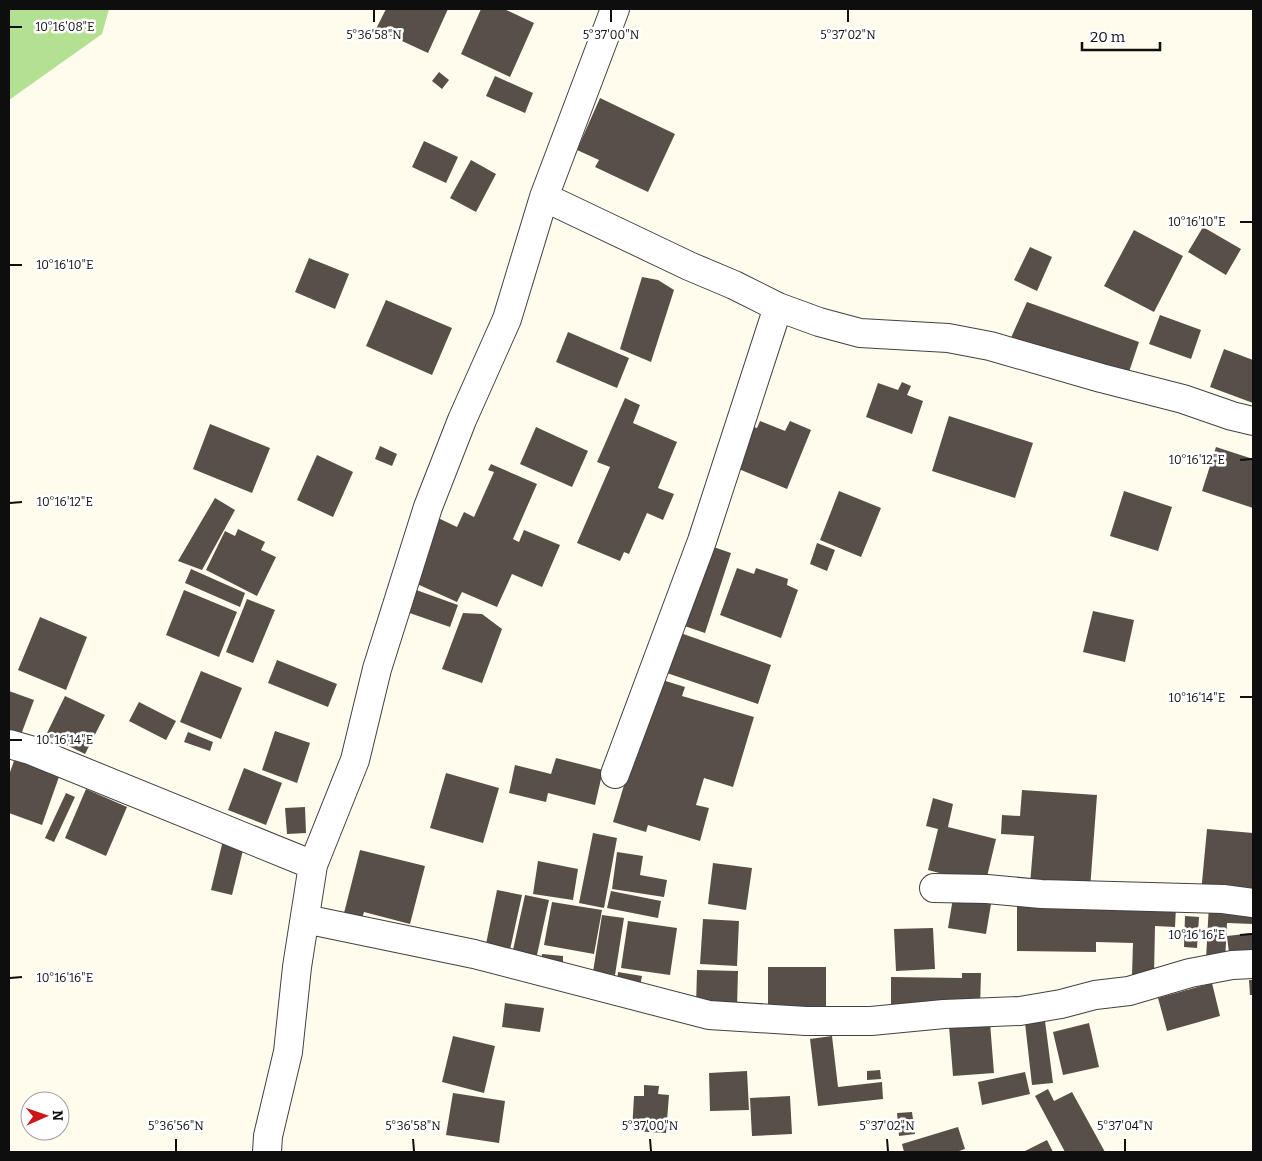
<svg xmlns="http://www.w3.org/2000/svg" width="1262" height="1161" font-family="Bitter,serif">
	<rect width="100%" height="100%" fill="#fffcee"/>
	<path fill="#b3e191" d="M9,9H109L102,34L9,100Z"/>
	<path fill="#584f49" d="M386,9H448L428,53L376,29Z
		M481,9H504L534,23L510,77L461,54Z
		M439,72L449,80L442,89L432,81Z
		M495,76L533,93L525,113L486,96Z
		M600,98L675,134L648,192L595,167L599,160L577,150Z
		M424,141L458,157L446,183L412,167Z
		M471,160L496,174L476,212L450,198Z
		M1203,227L1241,249L1226,275L1188,252Z
		M1134,230L1183,256L1154,312L1104,286Z
		M1030,247L1052,257L1037,291L1014,280Z
		M309,258L349,274L335,309L295,292Z
		M642,277L658,280L674,290L651,362L620,349Z
		M386,300L452,328L432,375L366,346Z
		M1027,302L1139,342L1126,381L1010,340Z
		M1160,315L1201,330L1191,359L1149,344Z
		M568,332L629,358L617,388L556,362Z
		M1224,349L1253,360V403L1210,387Z
		M902,382L911,386L907,395L923,401L912,434L866,417L878,383L898,390Z
		M625,398L640,405L633,423L677,442L658,488L674,494L663,520L647,513L629,554L624,552L620,561L577,543L610,467L597,462Z
		M949,416L1033,443L1015,498L932,471Z
		M760,421L785,431L790,421L811,430L787,489L734,467L751,426L757,428Z
		M210,424L270,448L252,493L193,469Z
		M536,427L588,451L572,487L520,464Z
		M380,446L397,454L392,466L375,459Z
		M1216,447L1253,459V508L1202,491Z
		M317,455L353,472L333,517L297,500Z
		M491,464L537,484L513,539L519,542L524,530L560,545L542,587L512,574L497,607L462,592L457,602L406,579L434,516L457,527L464,512L474,517L494,472L488,470Z
		M839,491L881,508L861,557L820,540Z
		M1124,491L1172,507L1158,551L1110,536Z
		M215,498L235,510L202,570L178,561Z
		M238,529L265,542L261,550L276,557L257,596L206,570L225,531L235,536Z
		M699,542L731,553L705,633L673,622Z
		M817,543L835,550L827,571L810,564Z
		M737,568L754,574L756,568L788,579L787,585L798,590L781,638L720,615Z
		M191,569L245,593L240,607L185,583Z
		M405,586L458,605L450,627L398,609Z
		M184,590L237,612L219,657L166,635Z
		M247,599L275,610L253,663L226,652Z
		M1093,611L1134,620L1125,662L1083,652Z
		M463,613L482,614L502,629L482,683L442,669Z
		M40,617L87,637L66,690L18,670Z
		M672,630L771,665L758,704L658,670Z
		M277,660L337,684L328,707L268,683Z
		M201,671L242,688L221,739L180,722Z
		M656,678L685,687L682,696L754,717L733,787L704,778L696,805L709,808L700,841L648,825L646,832L613,822Z
		M9,691L34,700L19,740L9,737Z
		M65,696L105,715L85,754L46,735Z
		M139,702L176,721L166,740L129,721Z
		M275,731L310,743L297,783L262,770Z
		M188,732L213,742L210,751L184,742Z
		M15,758L60,774L42,825L9,813V775Z
		M556,758L603,770L595,805L548,793L546,802L509,793L515,765L551,774Z
		M244,768L282,783L266,825L228,810Z
		M446,773L499,788L483,843L430,828Z
		M86,789L127,807L106,856L65,838Z
		M1022,790L1097,795L1090,889L1030,884L1034,836L1001,834L1002,815L1020,816Z
		M66,793L75,797L54,842L45,838Z
		M933,798L953,804L948,827L996,839L985,885L928,870L938,829L926,826Z
		M305,807L306,833L287,834L285,808Z
		M1207,829L1253,833V898L1201,893Z
		M593,833L617,838L604,908L579,903Z
		M224,836L245,842L232,895L211,890Z
		M360,850L425,866L410,924L364,912L361,922L343,917Z
		M617,852L643,856L640,875L667,880L664,897L612,889Z
		M538,861L578,869L573,900L533,894Z
		M713,863L752,868L746,910L708,904Z
		M497,890L522,895L508,959L484,954Z
		M611,891L661,901L658,918L607,908Z
		M525,895L549,900L535,964L511,959Z
		M953,898L991,904L986,934L948,928Z
		M552,902L602,910L594,954L544,945Z
		M1017,904L1176,907L1175,927L1155,926L1154,975H1132L1133,943L1096,942V952L1017,951Z
		M1209,904L1253,906V924L1227,923L1225,961L1206,959Z
		M602,915L624,918L615,975L593,972Z
		M1185,916L1199,917L1197,948L1184,947Z
		M703,919L739,921L737,966L700,964Z
		M628,921L677,928L670,975L621,968Z
		M933,928L935,969L896,971L894,929Z
		M1253,933V959L1230,962L1227,936Z
		M542,954L563,956V969L540,967Z
		M768,967H826V1007L768,1006Z
		M697,970L738,971L737,1007L696,1006Z
		M618,972L642,976L640,986L617,982Z
		M962,973H981L980,1008L891,1007V977L962,978Z
		M1249,980H1253V995H1250Z
		M1212,983L1220,1016L1167,1031L1158,998Z
		M505,1003L544,1008L540,1032L502,1027Z
		M1045,1021L1053,1083L1032,1085L1025,1023Z
		M990,1023L994,1073L953,1076L949,1026Z
		M1089,1023L1099,1067L1063,1075L1053,1032Z
		M453,1036L495,1046L484,1093L442,1082Z
		M832,1036L838,1087L882,1082L883,1099L818,1106L810,1039Z
		M880,1070L881,1079L867,1080V1071Z
		M747,1071L749,1110L710,1111L709,1073Z
		M1025,1072L1030,1094L982,1105L978,1082Z
		M644,1085L659,1086L658,1094L669,1095L666,1133L632,1131L634,1096H644Z
		M1048,1089L1054,1101L1072,1092L1105,1152H1065L1035,1096Z
		M453,1093L505,1101L499,1143L446,1135Z
		M790,1096L792,1134L752,1136L750,1098Z
		M912,1112L915,1134L899,1136L897,1113Z
		M958,1127L965,1149L956,1152H904L902,1144Z
		M1047,1140L1053,1152H1023Z"/>
	<g fill="none" stroke-linecap="round" stroke-linejoin="round">
		<g stroke="#414141" stroke-width="30">
			<path id="street" d="M544,197L689,266L734,285L778,307L819,322L860,333L948,338L990,346L1101,378L1183,399L1232,416L1253,421
				M9,744L30,750L313,865
				M615,774L702,541L778,307
				M934,888L987,889L1041,894L1223,899L1253,903
				M305,919L474,954L709,1015L806,1021H871L944,1014L1020,1011L1061,1004L1095,995L1129,991L1190,973L1232,965L1253,964
				M267,1152L268,1136L288,1052L297,967L313,865L355,760L377,669L428,507L462,420L507,319L544,197L615,9"/>
		</g>
		<use href="#street" stroke="#fff" stroke-width="28"/>
	</g>
	<path fill="none" stroke="#0e0e0e" stroke-width="2" d="M374,10V22M611,10V22M848,10V22M10,27H22M1240,222H1252M10,265H22M1240,460L1252,459M10,503L22,502M1240,697H1252M10,740H22M1240,935L1252,934M10,978L22,977M176,1139V1151M413,1139L414,1151M650,1139L651,1151M887,1139L888,1151M1125,1139V1151"/>
	<g font-size="12" text-anchor="middle" fill="#0e0e0e" stroke="#fff" stroke-width="5" stroke-linejoin="round" paint-order="stroke">
		<text x="65" y="31">10°16'08"E</text>
		<text x="374" y="39">5°36'58"N</text>
		<text x="611" y="39">5°37'00"N</text>
		<text x="848" y="39">5°37'02"N</text>
		<text x="1197" y="226">10°16'10"E</text>
		<text x="65" y="269">10°16'10"E</text>
		<text x="1197" y="464">10°16'12"E</text>
		<text x="65" y="506">10°16'12"E</text>
		<text x="1197" y="702">10°16'14"E</text>
		<text x="65" y="744">10°16'14"E</text>
		<text x="1197" y="939">10°16'16"E</text>
		<text x="65" y="982">10°16'16"E</text>
		<text x="176" y="1130">5°36'56"N</text>
		<text x="413" y="1130">5°36'58"N</text>
		<text x="650" y="1130">5°37'00"N</text>
		<text x="887" y="1130">5°37'02"N</text>
		<text x="1125" y="1130">5°37'04"N</text>
	</g>
	<rect width="1262" height="1161" fill="none" stroke="#0e0e0e" stroke-width="20"/>
	<g transform="translate(45 1116) rotate(88)"><circle r="24" fill="#ffffff" stroke="#9f9f9f"/>
	<path d="M0-4L9 19L0 12L-9 19Z" fill="#cd161a"/>
	<text y="-8" font-size="14" font-weight="bold" text-anchor="middle" fill="#0e0e0e">N</text>
	</g>
	<path d="M1082 42v8h78v-8" fill="none" stroke="#0e0e0e" stroke-width="2.5"/>
	<text x="1090" y="42" font-size="15" fill="#0e0e0e" stroke="#ffffff" stroke-width="4" paint-order="stroke">20 m</text>
</svg>
